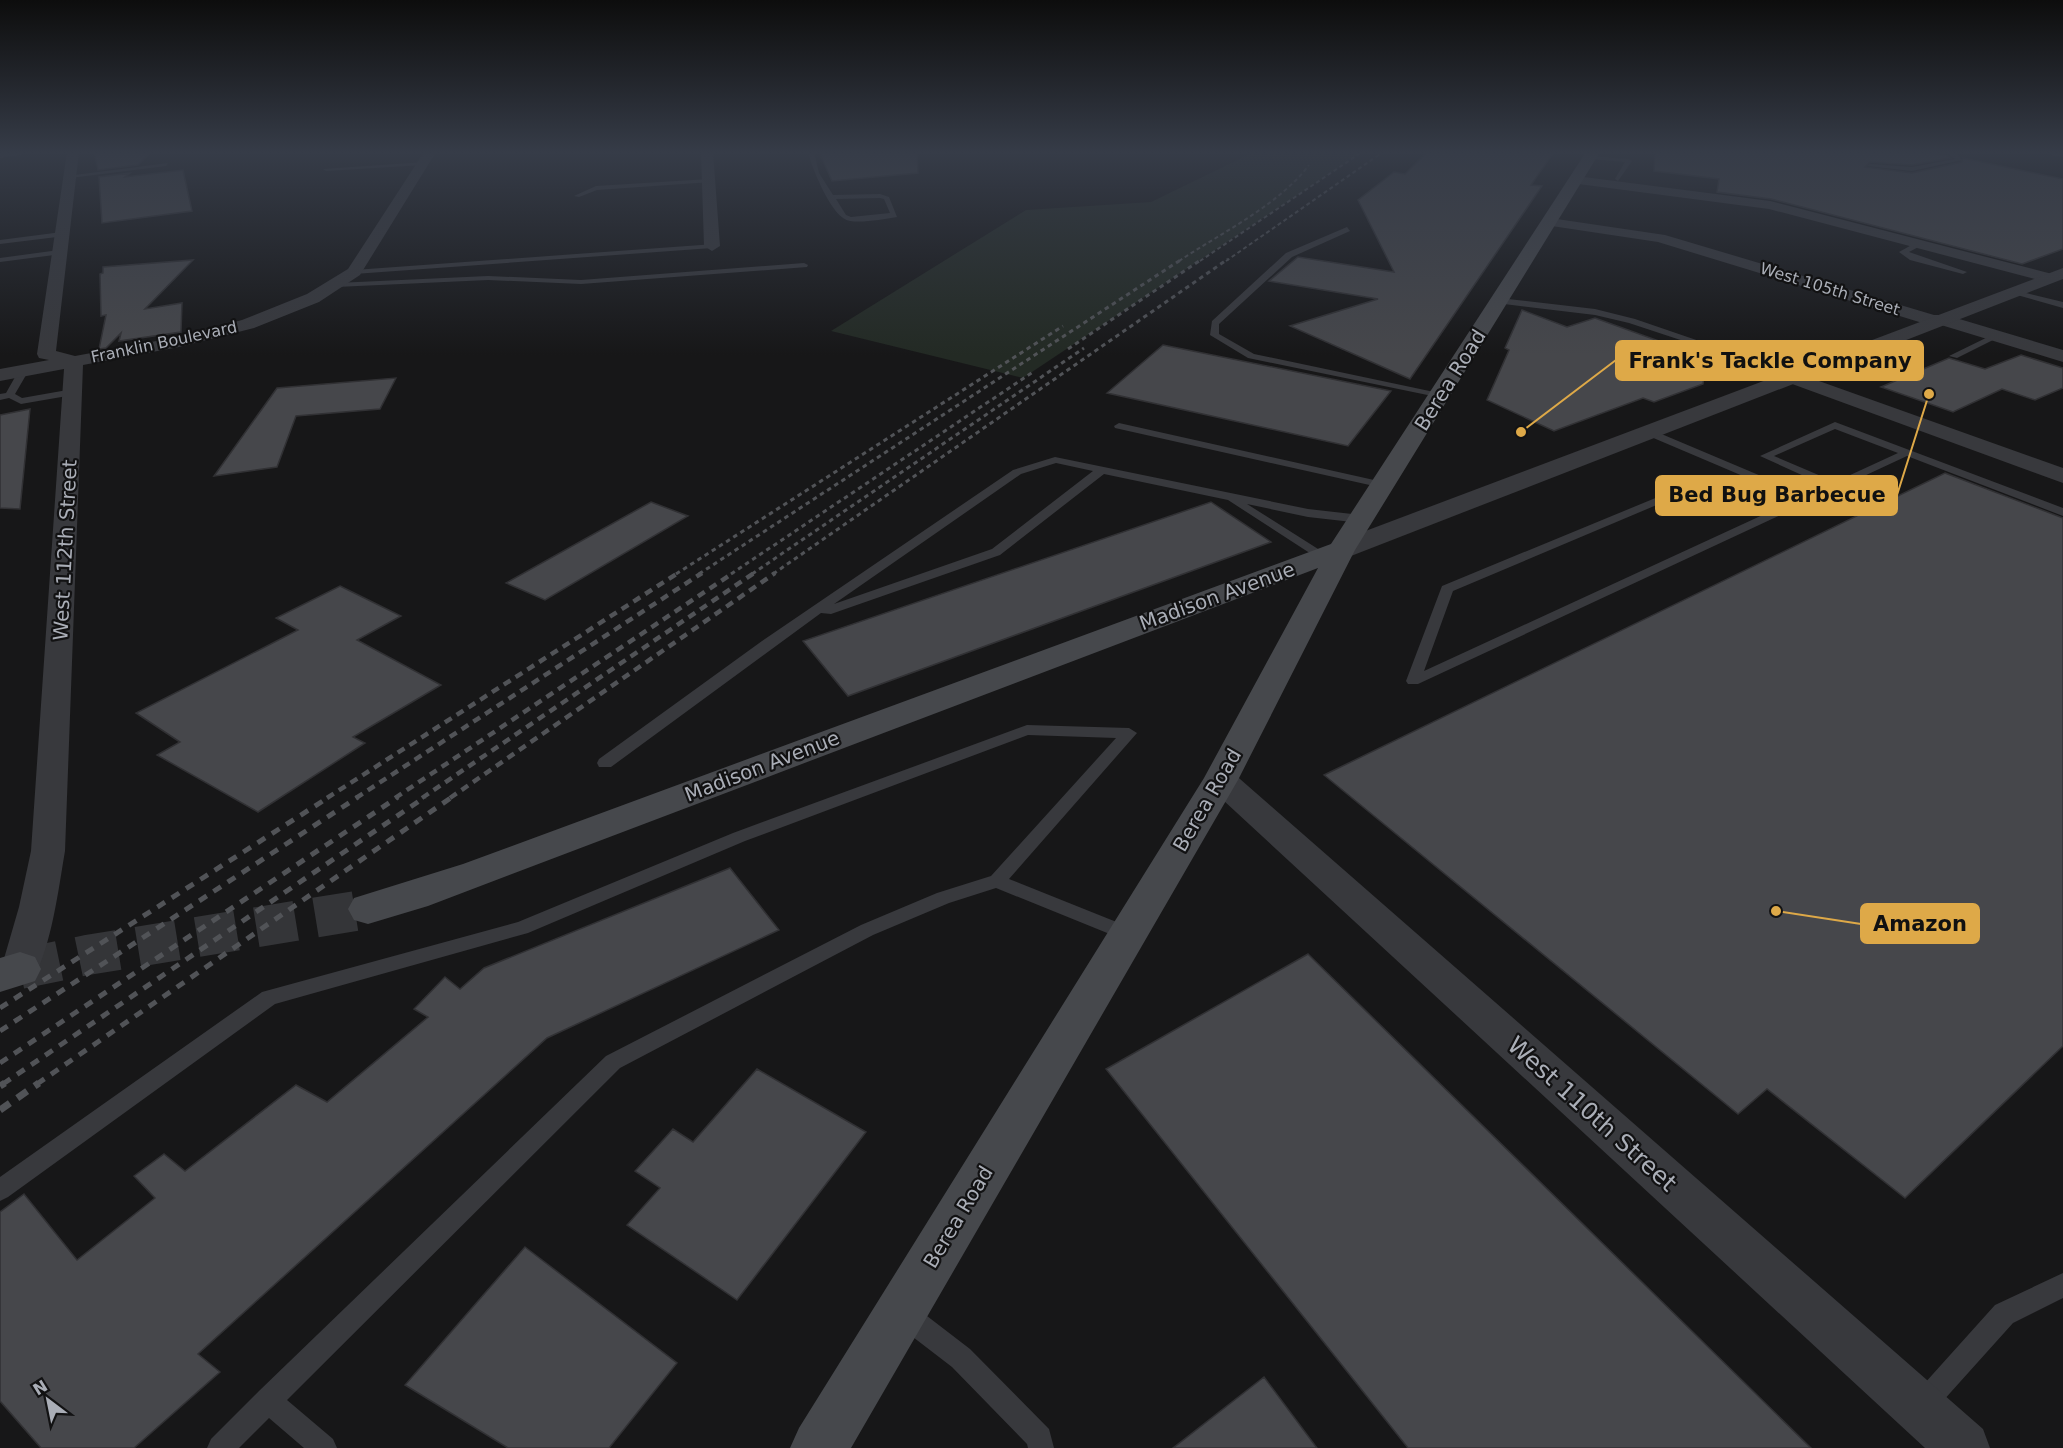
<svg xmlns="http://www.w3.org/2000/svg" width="2063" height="1448" font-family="'DejaVu Sans',sans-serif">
	<rect width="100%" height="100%" fill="#171718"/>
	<path fill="#232a24" d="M1254,152H1362L1023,378L831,331L1026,210L1151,202Z"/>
	<path fill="#46474b" stroke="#313134" stroke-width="1.5" d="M94,152H151L138,165L98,170Z
		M819,152H917L918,173L832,181Z
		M1427,152H1554L1531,185L1542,186L1410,379L1290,326L1378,299L1269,281L1298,257L1394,272L1358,200L1394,172L1405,174Z
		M1655,152H1918L1946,155L1950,158L1912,165L1870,162L1865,167L1912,173L1962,162L1963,158L2063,179V249L2022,264L1771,199L1717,192L1719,179L1654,171Z
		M183,170L192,211L102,223L99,177L130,173L125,177Z
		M193,260L145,309L182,303L181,332L119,341L121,333L106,348L99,349L106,315L101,316L100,274L103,273V267Z
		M1522,310L1567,327L1595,318L1706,358L1703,384L1654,402L1643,398L1554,431L1487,400L1509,350L1505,348Z
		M1163,345L1391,391L1348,446L1107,393Z
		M2021,355L2063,368V388L2035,400L2002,389L1953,412L1881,387L1949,358L1985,369Z
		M396,378L380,409L296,416L277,467L214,476L277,388Z
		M30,409L20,509L0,508V415Z
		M1945,473L2063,518V1046L1905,1198L1767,1089L1738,1114L1324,775Z
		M651,502L688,516L545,600L506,583Z
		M1211,502L1271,542L848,696L803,641Z
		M340,586L401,616L357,640L441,685L353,737L365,743L258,812L157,755L180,742L136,713L298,630L276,618Z
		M730,868L779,930L547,1038L198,1354L220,1372L134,1448H41L0,1401V1212L24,1194L77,1260L155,1198L134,1176L164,1154L185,1171L296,1085L327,1102L428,1017L414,1009L445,977L460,989L484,968Z
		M1308,954L1811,1448H1408L1106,1069Z
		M757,1069L866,1132L737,1300L627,1225L660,1188L635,1171L673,1129L693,1142Z
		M525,1247L677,1363L609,1448H508L405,1385Z
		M1264,1377L1317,1448H1173Z"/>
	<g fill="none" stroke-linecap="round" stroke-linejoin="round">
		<path stroke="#343538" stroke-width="40" stroke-dasharray="40 20" stroke-linecap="butt" d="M20,969L87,955L368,909"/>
		<path fill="#38393d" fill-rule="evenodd" d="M19,152H39L0,158V154Z
			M808,152H814L819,173L833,195L880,194L889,197L897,217C883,219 864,223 850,221C832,219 812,168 808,152ZM880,198L884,199L890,213L851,217L846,215L836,199Z
			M1946,152L1957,153L1962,160L1912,171L1867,166L1870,164L1912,167L1955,159Z
			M1589,156L1629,159L1632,161L1618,181L1615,179L1625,162L1591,159Z
			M425,162L423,165L326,171L323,169Z
			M168,163L166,166L70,178L67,176Z
			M709,179L711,182L597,190L579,197L574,196L596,186Z
			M1347,227L1350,231L1292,257L1219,324V334L1254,354L1439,393L1444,396L1442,398L1248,358L1210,335L1212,321L1286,253Z
			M62,232L65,236L0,244V240Z
			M1917,242L1924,244L1909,252L1967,272L1963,274L1910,260L1899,252Z
			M715,244L716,246L712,248L354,274L350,272L354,270Z
			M59,250L63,252L62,254L0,262V258Z
			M804,263L808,265L807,267L581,284L488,280L336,287L332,285L336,283L488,276L581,280Z
			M2010,289L2063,302V308L2010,293Z
			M1499,298L1595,309L1635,319L1743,356L1735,358L1629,323L1595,315L1496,303V299Z
			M1994,334L2001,336L1957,358L1949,356Z
			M24,367L29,370L15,394L22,398L73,389L78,392L73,395L21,404L9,398L0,400V394L6,393L19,370Z
			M1835,422L2063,508V516L1907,456L1418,684H1408L1406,681L1442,586L1704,478L1776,508L1797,499L1644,434V430H1652L1806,495L1826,486L1760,456ZM1835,429L1898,453L1835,482L1774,456ZM1704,485L1767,513L1424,671L1453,591Z
			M1119,423L1383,482L1389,485L1383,488L1115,428L1114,426Z
			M1055,457L1308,509L1361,515L1367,519L1361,523L1308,517L1247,504L1326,554L1328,557L1326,560L1322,561L1228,500L1104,474L1000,555L831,614L821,613L611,767H599L597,763L599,759L762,641L1013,470ZM1056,463L1093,471L992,549L834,604L1021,474Z
			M1027,725L1129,728L1137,733L1009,879L1134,929L1137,934L1134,939L1128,941L1122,939L996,888L949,903L873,935L620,1068L287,1400L333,1439L337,1448H304L269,1418L239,1448H207L211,1439L259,1391L606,1056L861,925L937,893L991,876L1116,738L1028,735L745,841L528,933L275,1004L8,1197L0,1201V1177L262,992L518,922L733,833Z
			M2063,1273V1298L2013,1323L1933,1412L1924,1416L1915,1412L1911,1403L1915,1394L1995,1305Z
			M905,1303L914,1306L970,1349L1049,1429L1054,1448H1028L1027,1444L952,1367L896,1324L893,1315L896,1306Z"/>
		<path fill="#38393d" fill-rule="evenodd" d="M67,152H79L56,351L75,356L178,337L242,320L307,294L348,269L424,152H436L360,275L319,302L254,328L179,347L83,365L65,851C58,892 52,943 33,980L20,984L7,980L1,969L19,907L31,851L64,369L0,381V369L49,360L39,358L37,354Z
			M701,152H713L720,246L712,251L704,246Z
			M2050,152H2063V157L2052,155Z
			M1576,176L1770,201L2056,275L2058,278L2050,283L1769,209L1571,183L1569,180Z
			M1550,218L1665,235L1934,315H1946L2063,350V362L1941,325H1929L1658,242L1545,225L1543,222L1545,219Z
			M1791,371L2063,468V483L1784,381L1781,377L1784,373Z
			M1221,769L1232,772L1983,1429L1990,1448H1925L1210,788L1205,780L1210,772Z"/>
		<path fill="#38393d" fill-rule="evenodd" d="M2063,268V279L1351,556L1341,558L1331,556L1327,550L1331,544Z"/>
		<path fill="#46484c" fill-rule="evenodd" d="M1586,152H1600L1355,550L1238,780L851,1448H790L799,1428L1204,778L1318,568L428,906L368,924L354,920L348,909L354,898L463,864L1331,544Z
			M20,952L35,957L41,969L35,981L0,992V958Z"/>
		<path stroke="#515357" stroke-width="2" stroke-dasharray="4 3" stroke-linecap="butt" d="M1179,261C1221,233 1279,205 1309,165
			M1200,261L1362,152
			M1226,261L1383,152"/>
		<path stroke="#515357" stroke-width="3" stroke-dasharray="4.5 4" stroke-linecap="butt" d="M1068,349L1202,259
			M676,574L1063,326
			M699,574L1182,259
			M731,574L1033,372
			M752,574L1084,348
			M773,574L1228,259"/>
		<path stroke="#515357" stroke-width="4.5" stroke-dasharray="8 6" stroke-linecap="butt" d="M327,798L678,573
			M356,798L702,573
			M395,798L733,573
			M422,798L754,573
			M450,798L775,573"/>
		<path stroke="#515357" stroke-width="5" stroke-dasharray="9 8" stroke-linecap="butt" d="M0,1008L329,797
			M0,1031L358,797
			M0,1063L398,797
			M3,1084L425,797
			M37,1084L452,797"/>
		<path stroke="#515357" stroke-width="7" stroke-dasharray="12 9" stroke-linecap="butt" d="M0,1086L5,1083
			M0,1110L39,1083"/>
	</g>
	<linearGradient id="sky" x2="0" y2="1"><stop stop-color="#0d0d0d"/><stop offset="0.43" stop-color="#363c48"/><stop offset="1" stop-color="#363c48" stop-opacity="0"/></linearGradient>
	<rect width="2063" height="355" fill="url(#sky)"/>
	<g text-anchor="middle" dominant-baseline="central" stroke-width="4.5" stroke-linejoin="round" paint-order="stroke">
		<g font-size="16" fill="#aaaeb7" stroke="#121213">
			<text transform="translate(1830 289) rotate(17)">West 105th Street</text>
			<text transform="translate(164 342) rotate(-12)">Franklin Boulevard</text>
		</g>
		<g font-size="20" fill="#aaaeb7" stroke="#121213">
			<text transform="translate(1450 380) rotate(-58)">Berea Road</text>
			<text transform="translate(65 550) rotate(-87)">West 112th Street</text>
			<text transform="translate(1217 596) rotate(-20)">Madison Avenue</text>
			<text transform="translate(762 766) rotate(-21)">Madison Avenue</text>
			<text transform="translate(1207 800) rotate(-60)">Berea Road</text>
			<text transform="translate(958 1217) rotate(-59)">Berea Road</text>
		</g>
		<g font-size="24" fill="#aaaeb7" stroke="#121213">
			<text transform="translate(1592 1114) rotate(42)">West 110th Street</text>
		</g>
	</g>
	<path fill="none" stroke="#dea948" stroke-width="2" d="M1521 432L1616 360M1929 394L1897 495M1776 911L1861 924"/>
	<g fill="#dea948" stroke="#121213" stroke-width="2">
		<circle cx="1521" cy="432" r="6"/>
		<circle cx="1929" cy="394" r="6"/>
		<circle cx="1776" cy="911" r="6"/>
	</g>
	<g fill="#dea948" stroke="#dea948" stroke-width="2">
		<rect x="1616" y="341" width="307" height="39" rx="6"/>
		<rect x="1656" y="476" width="241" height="39" rx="6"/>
		<rect x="1861" y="904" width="118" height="39" rx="6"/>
	</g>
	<g font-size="21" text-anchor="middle" font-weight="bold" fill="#111">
		<text x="1770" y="368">Frank's Tackle Company</text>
		<text x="1777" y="502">Bed Bug Barbecue</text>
		<text x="1920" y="931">Amazon</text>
	</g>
	<g transform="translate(48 1400) rotate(328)" stroke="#121213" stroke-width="4.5" paint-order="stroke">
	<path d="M0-4.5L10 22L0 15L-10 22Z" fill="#aaaeb7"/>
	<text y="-9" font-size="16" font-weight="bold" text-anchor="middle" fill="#aaaeb7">N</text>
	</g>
</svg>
